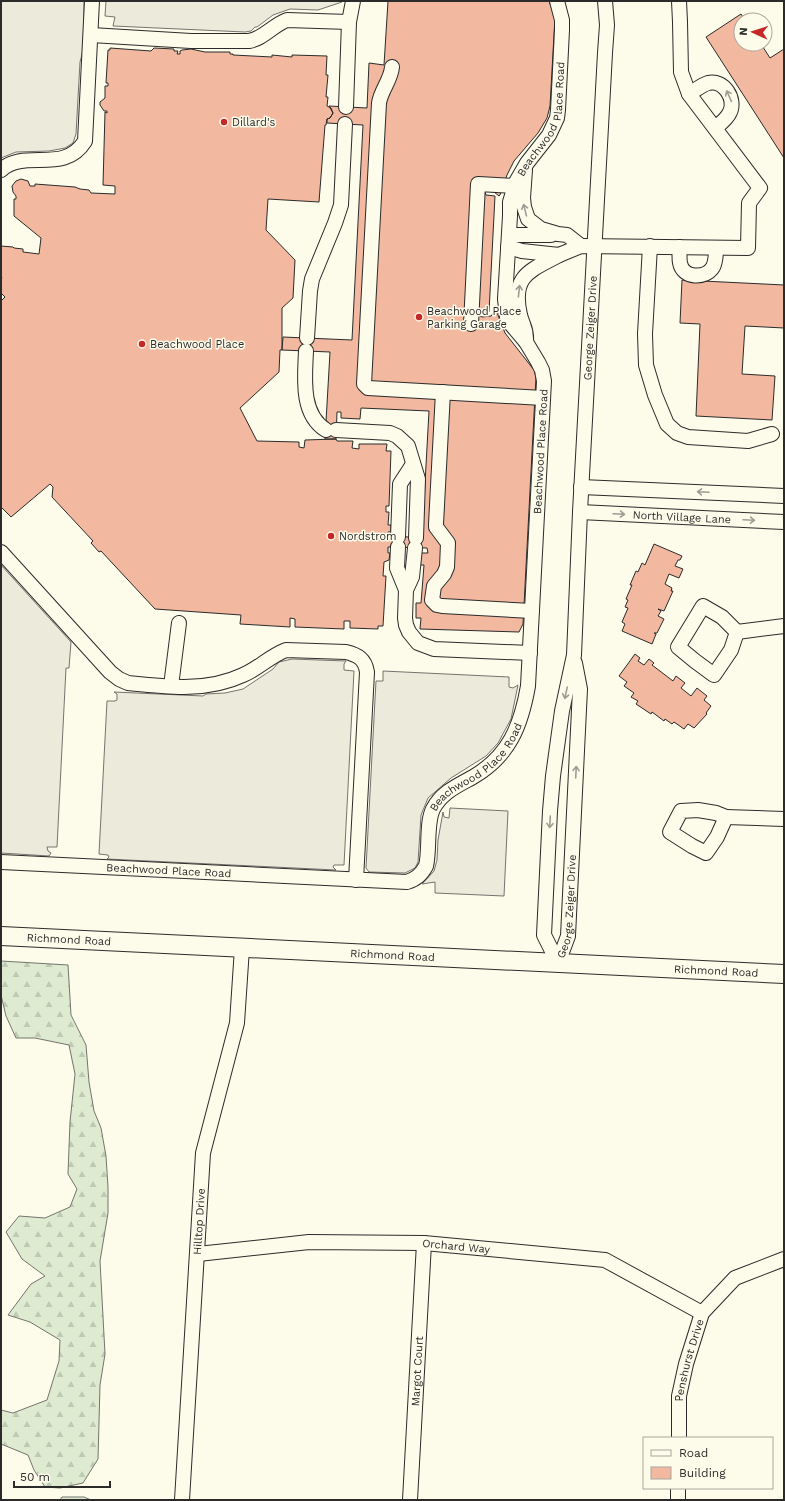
<svg xmlns="http://www.w3.org/2000/svg" width="785" height="1501" font-family="'Work Sans',sans-serif">
	<defs>
		<pattern id="forest-firs" width="22" height="20" patternUnits="userSpaceOnUse"><rect width="22" height="20" fill="#deebd1"/><path d="M5 1l3.5 6h-7zM16 11l3.5 6h-7z" fill="#bfcab4"/></pattern>
	</defs>
	<rect width="100%" height="100%" fill="#fdfbea"/>
	<path fill="url(#forest-firs)" stroke="#74746e" d="M1,961L68,965L71,1015L86,1045L89,1082L94,1111L101,1128L106,1156L108,1187V1213L100,1261L105,1354L100,1385L98,1459L83,1483L60,1488L45,1487L34,1470L28,1455L1,1444V1410L13,1413L47,1400L59,1361L60,1340L30,1322L8,1315L31,1284L45,1276L22,1259L6,1232L19,1216L45,1218L70,1207L77,1189L68,1174L70,1122L75,1074L69,1045L35,1038H16L6,1016L1,995Z
		M62,1497H84L91,1500H60Z"/>
	<path fill="#eceadb" stroke="#74746e" d="M1,1H84V47L80,62L76,134L73,143L65,148L49,151L16,152L1,158Z
		M106,1H341L342,2L318,10L290,9L273,15L257,27H255L251,31L245,32L113,26L115,17L105,16Z
		M1,565L71,642L69,668H66L57,847H47L48,851L51,853L49,856L1,853Z
		M292,659L346,661L344,664V670L354,671L344,865H334L333,867L336,870L107,859L109,857L108,855L99,854L107,701H115L117,700V694L114,692L203,696L206,694L225,693L243,689L273,669L279,662Z
		M383,671L509,677V687L513,688L518,685L511,719L498,743L486,756L451,778L428,798L421,815L418,862L415,868L405,873L369,872L366,868L376,681H383Z
		M450,808L508,811L504,896L435,893V882L422,884L434,871L437,860L438,840L443,812L444,817L449,818Z"/>
	<path fill="#f2b8a0" stroke="#2b2b2b" d="M388,1H549L555,17L550,106L547,118L538,133L514,161L507,175L500,195L499,196L494,192L486,191L485,192L486,195L495,196L489,312H480L478,315L482,317L491,316L496,310L505,333L534,370L536,377L523,624L519,632L420,629L421,618H416V603H421L424,565H420V553H428L427,548L394,547V536L422,538L429,411L361,408L360,419L341,418V412H337L336,439H325L330,352L282,350L283,337L352,340L363,125L327,123V119L330,118L333,113L329,106L367,108L369,63L384,65Z
		M741,14L745,20H741V44H761L770,58L784,49V158L706,37Z
		M110,48L151,51L154,48L174,49V51H178L177,54H180V51L182,50L191,49L205,52H230V54H233V55L272,57V55L292,57V55L327,56L326,75H328L326,97H328L327,106L331,108L333,113L330,118L327,119L326,125H325L319,202L268,199L266,230L295,260L293,298L282,308V350H280L279,372L240,408L257,441L299,442V447L304,448L305,440L336,439L337,441H353L352,448L359,449V444H387L386,451H391L389,506H386V512H389L388,525H391V532H388V534H394V547H388V553H390L389,560L384,562L383,576H386L383,626H378V629L350,628V621H344V629L295,627V619L290,618V627L240,624L241,615L155,609L101,551L99,552L91,543L93,541L52,497L53,487L50,484L11,517L1,507V301L5,297L1,293V279L2,278L1,276V246L13,247L14,248L23,249V252L39,254L41,238L14,216V199H16V196L13,192L12,186L16,181L21,179L28,181L30,186H35V184L75,187L80,189L89,190L91,193L115,194V186L103,185L105,112L107,113V111H104L100,105V102L105,98V86H108V83H106L108,50H110Z
		M682,280L784,285V328L745,326L742,374L775,376L772,420L696,416L700,324L680,323Z
		M654,544L682,556L680,560H678L675,566L683,569L679,578L669,574L665,584L672,588L671,591H673L664,611L658,609L661,611L658,616L664,619L657,633H654L656,634L652,644L622,631L625,624L622,622L628,608L625,607L628,600L626,599L632,585H630L636,571L638,572L642,563L645,565Z
		M635,654L640,658L638,661L644,665L649,659L654,663L652,665L673,681L676,676L685,683L681,688L691,696L697,688L707,696L704,700L711,706L706,713L707,714L694,728L688,724L684,729L674,722L672,724L665,719L664,721L652,712L651,714L636,704L638,701L631,697L634,693L624,686L627,682L619,676Z"/>
	<g fill="none" stroke-linecap="round" stroke-linejoin="round">
		<g stroke="#2b2b2b" stroke-width="16">
			<g id="minor">
				<path d="M91,35L191,41H249C263,39 273,25 287,20L349,22"/>
				<path d="M392,67C391,80 381,90 379,103L364,384L368,388L543,398"/>
				<path d="M689,94C694,91 702,85 708,83C724,79 736,99 730,112C727,119 720,124 715,128"/>
				<path d="M346,107L349,22L353,1"/>
				<path d="M1,170C25,148 64,175 85,141L92,1"/>
				<path d="M525,170L523,198L524,207L528,219L541,229L558,234L567,235L581,246"/>
				<path d="M509,235H551"/>
				<path d="M650,246L645,334L646,365L655,395L667,424L677,433L688,437L748,441L772,434"/>
				<path d="M508,247L522,251L559,255L581,246L748,248L749,203L760,188L689,94L681,72L680,22L679,1"/>
				<path d="M679,247C680,252 679,258 680,263C683,279 706,279 713,267C716,261 716,254 716,248"/>
				<path d="M471,324L478,184L515,186"/>
				<path d="M307,338L310,291L312,279L335,223L341,205L345,124"/>
				<path d="M526,342C527,328 523,327 520,315C511,275 530,271 559,255"/>
				<path d="M306,351C305,376 300,414 326,430"/>
				<path d="M443,392L436,524V527L448,543L447,567L444,574L434,586L432,600L437,605L442,606L532,611"/>
				<path d="M336,430L390,433L397,436L408,446L418,479L416,538"/>
				<path d="M581,487L784,496"/>
				<path id="s1" d="M580,512L784,522"/>
				<path d="M398,537L400,484L413,464"/>
				<path d="M398,547L397,568L406,590"/>
				<path d="M415,548L412,577L406,590L405,618L406,625L409,632L418,643L434,649L530,653"/>
				<path d="M1,552L110,672L119,679L128,683C167,687 207,692 243,675C258,669 270,656 286,650L346,652C358,655 365,659 367,672L356,880"/>
				<path d="M703,606L722,617L737,632L731,650L714,675L695,661L678,647Z"/>
				<path d="M737,632L784,626"/>
				<path d="M171,686L179,623"/>
				<path d="M698,810L716,813L726,817L717,837L706,853L692,846L670,832L681,811Z"/>
				<path d="M726,817L784,819"/>
				<path id="s2" d="M1,862L407,882C416,879 421,875 426,866C430,850 426,823 433,809C442,792 457,786 473,777C509,756 521,726 528,686L544,381L542,370L538,362L526,342L510,323L507,317L505,299L510,216V202L516,182L527,163L549,135L557,118L558,110L562,30V20L557,1"/>
				<path id="s3" d="M558,963L544,935L550,811L553,776L562,711L574,655L580,512L605,53L607,25L605,1"/>
				<path id="s4" d="M558,963L568,936L580,689L575,663"/>
				<path id="s5" d="M198,1254L309,1242L424,1243L605,1260L702,1313"/>
				<path id="s6" d="M679,1438V1396L686,1364L702,1313L735,1278L784,1259"/>
				<path id="s7" d="M182,1500L203,1153L237,1023L242,948"/>
				<path id="s8" d="M410,1500L424,1243"/>
				<path d="M678,1500V1488"/>
			</g>
		</g>
		<g stroke="#2b2b2b" stroke-width="20">
			<g id="major">
				<path id="s9" d="M1,936L784,974"/>
			</g>
		</g>
		<use href="#minor" stroke="#fdfbea" stroke-width="14"/>
		<use href="#major" stroke="#fdfbea" stroke-width="18"/>
	</g>
	<defs><path id="oneway-shaft" d="M-6 0H5M1.5-3L5.5 0L1.5 3" fill="none" stroke-width="1.6" stroke-linecap="round" stroke-linejoin="round"/></defs>
	<g stroke="#9e9d94">
		<use href="#oneway-shaft" transform="translate(729 96) rotate(-114)"/>
		<use href="#oneway-shaft" transform="translate(525 210) rotate(-104)"/>
		<use href="#oneway-shaft" transform="translate(519 291) rotate(-84)"/>
		<use href="#oneway-shaft" transform="translate(703 492) rotate(-177)"/>
		<use href="#oneway-shaft" transform="translate(619 514) rotate(3)"/>
		<use href="#oneway-shaft" transform="translate(749 520) rotate(3)"/>
		<use href="#oneway-shaft" transform="translate(566 693) rotate(102)"/>
		<use href="#oneway-shaft" transform="translate(576 772) rotate(-87)"/>
		<use href="#oneway-shaft" transform="translate(550 822) rotate(93)"/>
	</g>
	<g fill="#c62828" stroke="#fdfbea" stroke-width="1.5">
		<circle cx="224" cy="122" r="4"/>
		<circle cx="419" cy="317" r="4"/>
		<circle cx="142" cy="344" r="4"/>
		<circle cx="331" cy="536" r="4"/>
	</g>
	<g text-anchor="middle" dominant-baseline="central" stroke-width="3" stroke-linejoin="round" paint-order="stroke">
		<g font-size="11" fill="#2b2b2b" stroke="#fdfbea">
			<text stroke="none"><textPath href="#s2" startOffset="1239">Beachwood Place Road</textPath></text>
			<text stroke="none"><textPath href="#s3" startOffset="641">George Zeiger Drive</textPath></text>
			<text stroke="none"><textPath href="#s2" startOffset="887">Beachwood Place Road</textPath></text>
			<text stroke="none"><textPath href="#s1" startOffset="102">North Village Lane</textPath></text>
			<text stroke="none"><textPath href="#s2" startOffset="551">Beachwood Place Road</textPath></text>
			<text stroke="none"><textPath href="#s2" startOffset="168">Beachwood Place Road</textPath></text>
			<text stroke="none"><textPath href="#s4" startOffset="58">George Zeiger Drive</textPath></text>
			<text stroke="none"><textPath href="#s9" startOffset="68">Richmond Road</textPath></text>
			<text stroke="none"><textPath href="#s9" startOffset="392">Richmond Road</textPath></text>
			<text stroke="none"><textPath href="#s9" startOffset="716">Richmond Road</textPath></text>
			<text stroke="none"><textPath href="#s7" startOffset="279">Hilltop Drive</textPath></text>
			<text stroke="none"><textPath href="#s5" startOffset="259">Orchard Way</textPath></text>
			<text stroke="none"><textPath href="#s6" startOffset="79">Penshurst Drive</textPath></text>
			<text stroke="none"><textPath href="#s8" startOffset="129">Margot Court</textPath></text>
		</g>
		<g font-size="11" fill="#2b2b2b" stroke="#fdfbea" text-anchor="start">
			<text x="232" y="122">Dillard's</text>
			<text x="427" y="311">Beachwood Place<tspan x="427" dy="13">Parking Garage</tspan></text>
			<text x="150" y="344">Beachwood Place</text>
			<text x="339" y="536">Nordstrom</text>
		</g>
	</g>
	<rect width="785" height="1501" fill="none" stroke="#2b2b2b" stroke-width="4"/>
	<rect x="643" y="1437" width="130" height="52" fill="#fdfbea" stroke="#a9a89e"/>
	<rect x="651" y="1450" width="20" height="6" fill="#fdfbea" stroke="#a9a89e"/>
	<text x="679" y="1457" font-size="12" fill="#2b2b2b">Road</text>
	<rect x="651" y="1467" width="20" height="12" fill="#f2b8a0" stroke="#a9a89e"/>
	<text x="679" y="1477" font-size="12" fill="#2b2b2b">Building</text>
	<g transform="translate(753 32) rotate(273)"><circle r="19" fill="#fdfbea" stroke="#a9a89e"/>
	<path d="M0-3L7 15L0 10L-7 15Z" fill="#c62828"/>
	<text y="-6" font-size="11" font-weight="bold" text-anchor="middle" fill="#2b2b2b">N</text>
	</g>
	<path d="M14 1481v6h96v-6" fill="none" stroke="#2b2b2b" stroke-width="2"/>
	<text x="20" y="1481" font-size="12" fill="#2b2b2b" stroke="#fdfbea" stroke-width="3" paint-order="stroke">50 m</text>
</svg>
